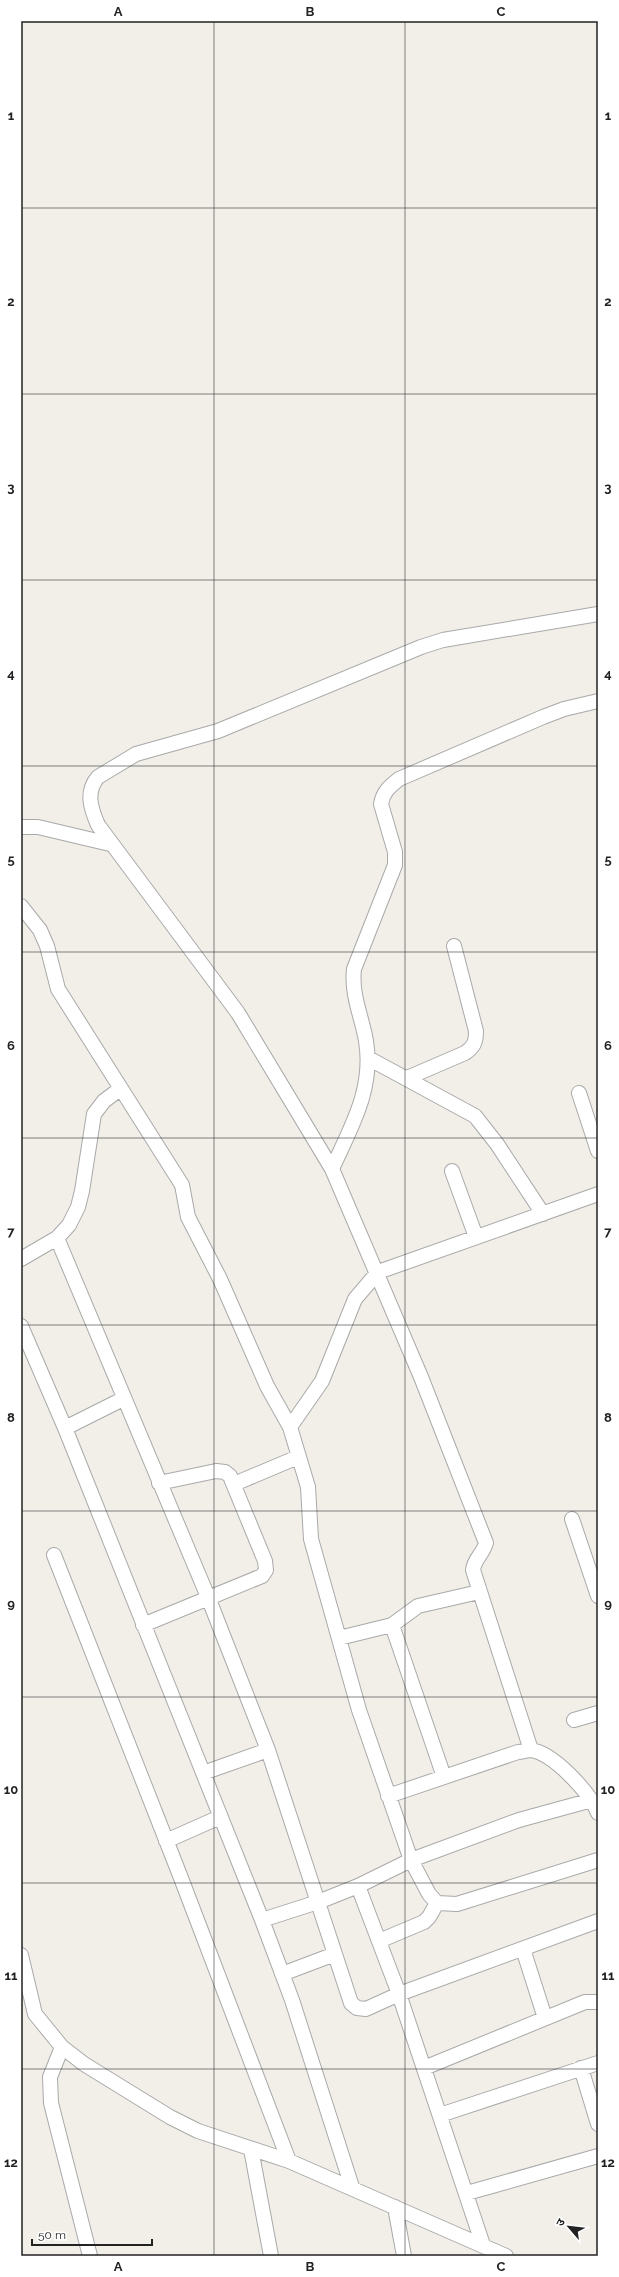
<svg xmlns="http://www.w3.org/2000/svg" width="619" height="2277" font-family="Raleway,'Noto Sans Devanagari',sans-serif">
	<rect width="100%" height="100%" fill="#f2efe9"/>
	<g fill="none" stroke-linecap="round" stroke-linejoin="round">
		<g stroke="#a9a9a9" stroke-width="16">
			<path id="street" d="M21,827H38L110,844
				M21,906L40,930L47,946L58,989L182,1185L188,1217L220,1279L267,1386L290,1427L308,1487L311,1539L359,1710L411,1860L429,1894L437,1903L457,1904L598,1860
				M368,1058L475,1116L497,1144L543,1214
				M407,1078L465,1053C474,1047 476,1042 476,1031L454,946
				M579,1093L598,1151
				M332,1169C351,1127 374,1089 366,1041C362,1017 351,995 354,969L395,865V852L381,804C383,792 389,787 399,779L543,717L564,709L598,701
				M452,1171L476,1237
				M57,1238L208,1597L268,1750L351,2003L357,2008L366,2009L399,1994L598,1921
				M21,1259L57,1238L69,1225L78,1207L82,1191L94,1114L104,1101L120,1089
				M21,1326L65,1428L262,1920L292,2000L352,2187
				M290,1427L322,1381L355,1299L378,1272L598,1194
				M65,1428L123,1399
				M234,1484L298,1457
				M572,1519L598,1596
				M54,1555L181,1878L289,2161
				M143,1625L262,1576L266,1570L265,1561L230,1476L225,1472L216,1471L159,1483
				M392,1625L444,1777
				M339,1638L392,1625L418,1606L479,1592
				M574,1720L598,1713
				M531,1750L473,1570C474,1559 483,1554 486,1543L421,1377L332,1169L238,1013L98,825C91,809 85,792 98,777L136,754L218,731L421,647L443,640L598,614
				M203,1773L268,1750
				M388,1796L518,1752C522,1752 527,1750 530,1750C553,1752 590,1793 598,1813
				M166,1841L220,1817
				M358,1886L399,1994L483,2245
				M262,1920L318,1902L358,1886L411,1860L519,1820L592,1800
				M379,1941L424,1922L429,1917L437,1903
				M523,1949L545,2018
				M21,1955L35,2014L62,2047L84,2064L170,2117L198,2131L289,2161L506,2256
				M282,1974L335,1954
				M62,2047L50,2077L51,2103L90,2256
				M424,2068L585,2002H598
				M581,2068L598,2124
				M440,2115L598,2063
				M251,2149L271,2256
				M467,2193L598,2156
				M395,2207L404,2256"/>
		</g>
		<use href="#street" stroke="#fff" stroke-width="14"/>
	</g>
	<path fill="none" stroke="#222" stroke-width="1" stroke-opacity="0.55" d="M214,21V2256M405,21V2256M21,208H598M21,394H598M21,580H598M21,766H598M21,952H598M21,1138H598M21,1325H598M21,1511H598M21,1697H598M21,1883H598M21,2069H598"/>
	<rect width="619" height="2277" fill="none" stroke="#ffffff" stroke-width="44"/>
	<g transform="translate(569 2227) rotate(298)" stroke="#ffffff" stroke-width="3" paint-order="stroke">
	<path d="M0-3L7 15L0 10L-7 15Z" fill="#222222"/>
	<text y="-6" font-size="11" font-weight="bold" text-anchor="middle" fill="#222222">उ</text>
	</g>
	<path d="M32 2239v6h120v-6" fill="none" stroke="#222222" stroke-width="2"/>
	<text x="38" y="2239" font-size="12" fill="#222222" stroke="#ffffff" stroke-width="3" paint-order="stroke">50 m</text>
	<rect x="22" y="22" width="575" height="2233" fill="none" stroke="#222" stroke-width="1.5"/>
	<g font-size="13" text-anchor="middle" font-weight="bold" fill="#222">
		<text x="118" y="16">A</text>
		<text x="310" y="16">B</text>
		<text x="501" y="16">C</text>
		<text x="11" y="120">1</text>
		<text x="608" y="120">1</text>
		<text x="11" y="306">2</text>
		<text x="608" y="306">2</text>
		<text x="11" y="492">3</text>
		<text x="608" y="492">3</text>
		<text x="11" y="678">4</text>
		<text x="608" y="678">4</text>
		<text x="11" y="864">5</text>
		<text x="608" y="864">5</text>
		<text x="11" y="1050">6</text>
		<text x="608" y="1050">6</text>
		<text x="11" y="1236">7</text>
		<text x="608" y="1236">7</text>
		<text x="11" y="1422">8</text>
		<text x="608" y="1422">8</text>
		<text x="11" y="1608">9</text>
		<text x="608" y="1608">9</text>
		<text x="11" y="1794">10</text>
		<text x="608" y="1794">10</text>
		<text x="11" y="1980">11</text>
		<text x="608" y="1980">11</text>
		<text x="11" y="2167">12</text>
		<text x="608" y="2167">12</text>
		<text x="118" y="2271">A</text>
		<text x="310" y="2271">B</text>
		<text x="501" y="2271">C</text>
	</g>
</svg>
